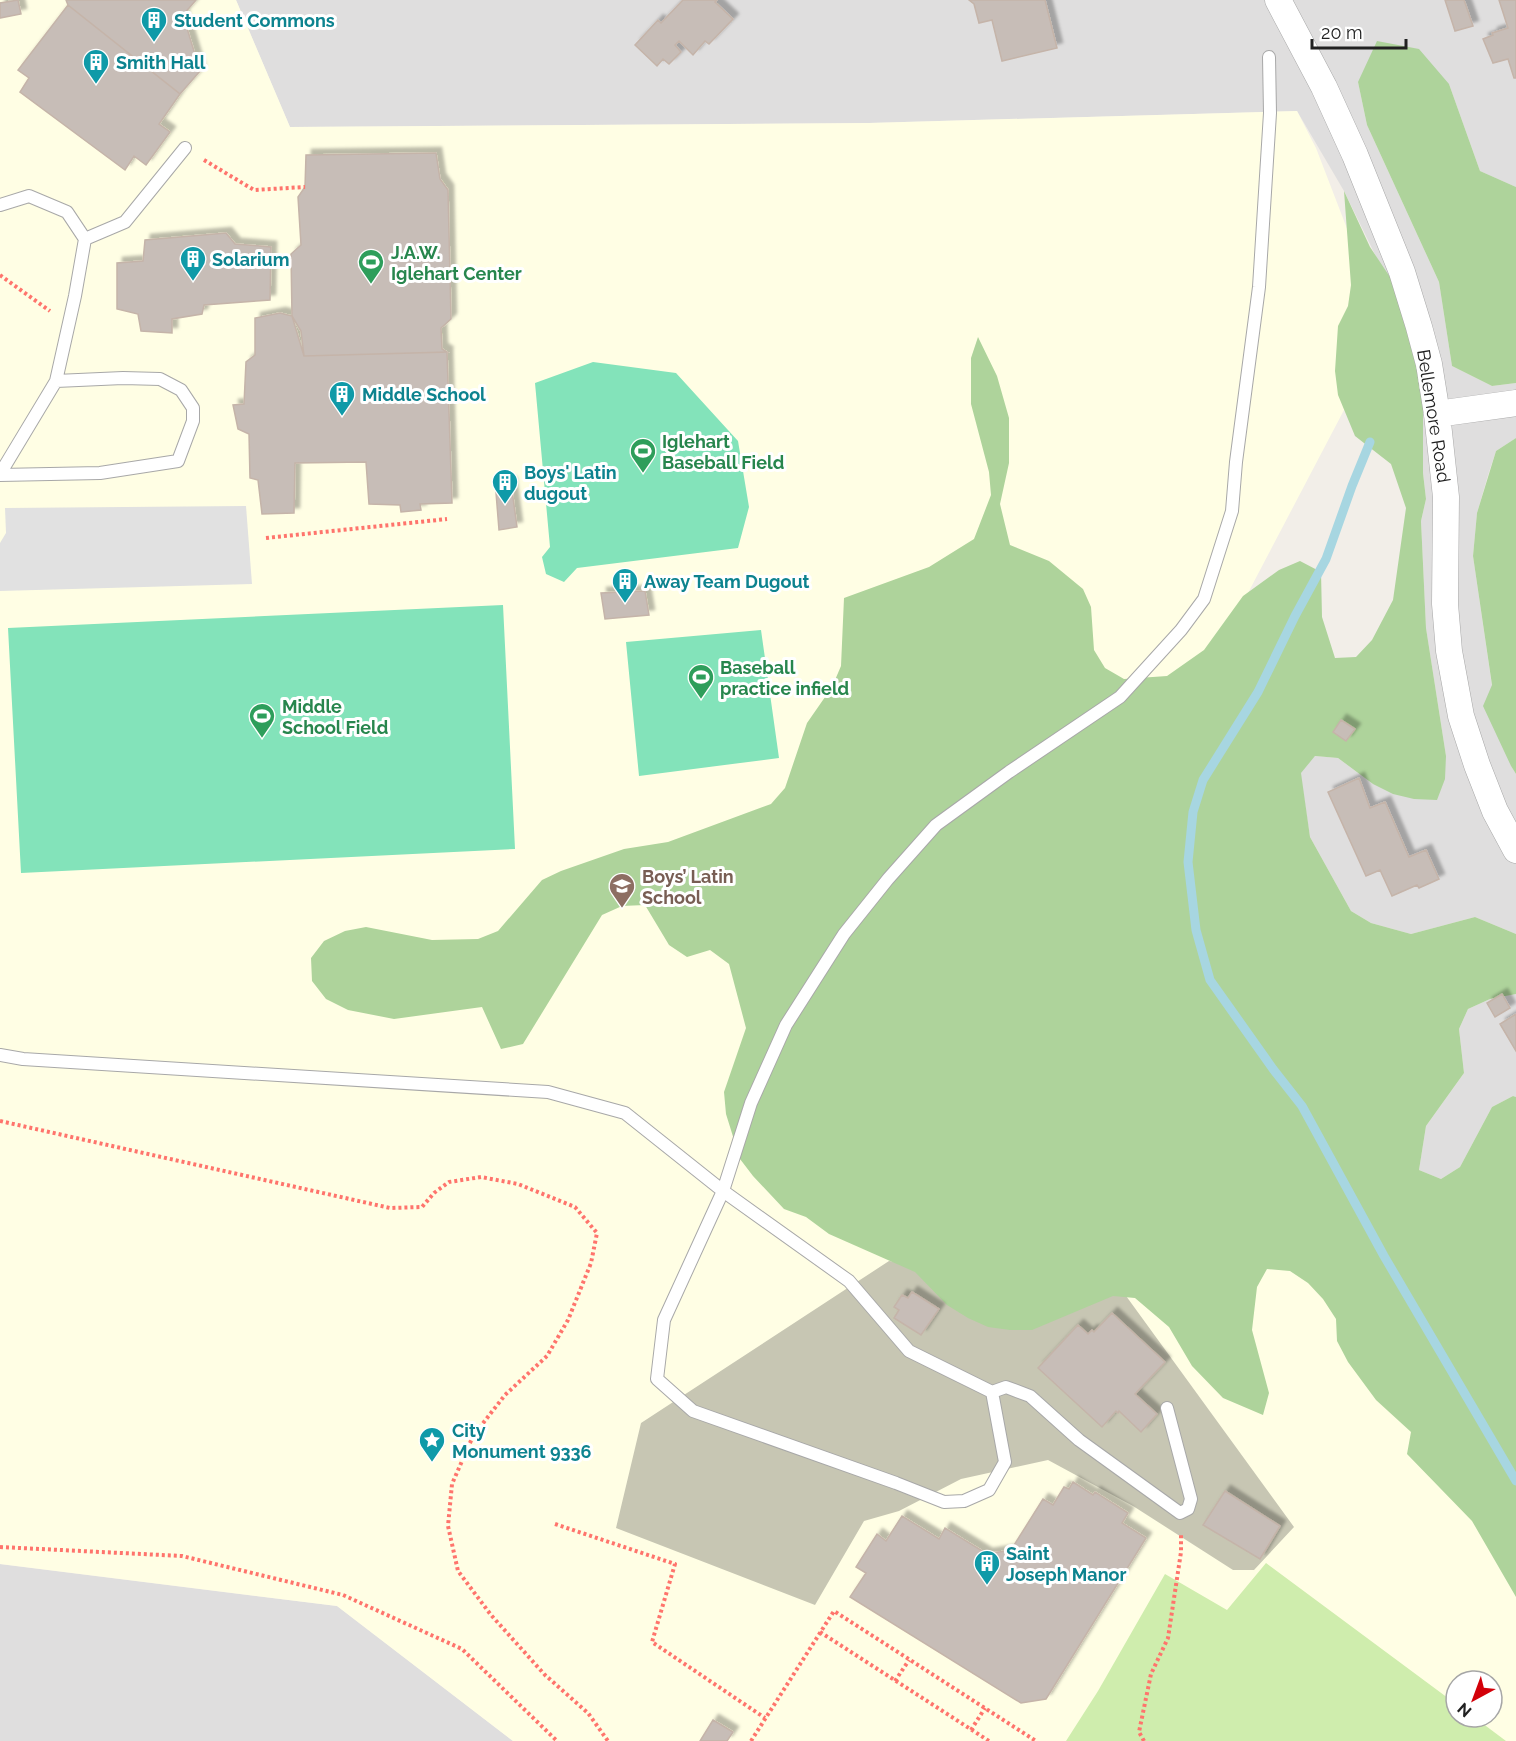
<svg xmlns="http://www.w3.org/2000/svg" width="1516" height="1741" font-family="Raleway,sans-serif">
	<defs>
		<filter id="shadow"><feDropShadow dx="5.5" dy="-5.5" stdDeviation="1.5" flood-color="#0004"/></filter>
	</defs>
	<rect width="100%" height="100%" fill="#f2eee8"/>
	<path fill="#dfdede" d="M236,0H1516V187L1480,171L1449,84L1358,82L1367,125L1439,282L1452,366L1492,386L1516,383V438L1496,451L1489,472L1477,513L1473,556L1492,686L1511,766L1516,774V934L1475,917L1411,934L1371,923L1351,911L1310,837L1300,772L1315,756L1338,758L1373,784L1446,756L1426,628L1421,521L1426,499L1423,473V386L1416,366L1409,324L1344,191L1297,111L869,123L290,127Z
		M1516,994V1097L1513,1096L1492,1107L1460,1167L1441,1179L1419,1170L1426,1126L1464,1073L1459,1029L1468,1009L1490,999Z
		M0,1564L337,1606L513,1741H0Z"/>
	<path fill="#fffee4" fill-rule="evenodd" d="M0,0H236L290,127L869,123L1297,111L1316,148L1386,330L1131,816L1361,1165L1516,1406V1741H513L337,1606L0,1564ZM1456,1681H1492V1717H1456Z"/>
	<path fill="#c7c6b3" d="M889,1261L1121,1289L1294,1527L1254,1570H1233L1133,1506L1048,1460L961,1479L899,1511L864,1521L815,1605L616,1528L641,1423Z"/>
	<path fill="#cfedad" d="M1266,1563L1456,1704V1717H1474L1506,1741H1066L1098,1691L1165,1574L1227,1610Z"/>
	<path fill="#aed39b" d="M1377,41L1419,49L1449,84L1480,171L1516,187V383L1492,386L1452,366L1439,282L1367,125L1358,82Z
		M1344,191L1370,247L1394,283L1409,324L1416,366L1423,386V473L1426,499L1421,521L1426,628L1446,756L1445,779L1437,800L1414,799L1393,794L1373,784L1338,758L1315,756L1301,773L1310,837L1351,911L1371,923L1411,934L1475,917L1516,934V994L1490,999L1468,1009L1459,1029L1464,1073L1426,1126L1419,1170L1441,1179L1460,1167L1492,1107L1513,1096L1516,1097V1597L1472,1521L1407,1454L1411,1432L1376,1400L1348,1362L1337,1341L1336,1319L1323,1299L1308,1283L1290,1271L1267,1269L1257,1287L1252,1330L1269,1393L1263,1415L1223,1398L1192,1366L1169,1327L1135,1298L1113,1296L1032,1330H1010L988,1327L968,1318L947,1305L915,1272L829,1234L806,1217L784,1209L753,1176L740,1159L726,1114L724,1092L746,1028L729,964L710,950L687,957L669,945L645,905L622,906L602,915L523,1044L501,1049L482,1007L394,1019L348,1010L326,999L312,981L311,958L324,941L345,931L366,927L432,940L478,939L498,931L542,880L561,871L624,849L668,842L771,804L785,788L807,723L832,687L841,666L844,598L929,567L974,539L991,495L989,472L971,404V358L978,337L997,376L1009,418V463L1000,504L1010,545L1049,561L1083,589L1091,607L1094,650L1105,668L1124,679L1167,676L1204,650L1243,596L1279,570L1300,561L1321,572L1322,617L1335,658L1356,657L1372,640L1393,600L1406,508L1391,464L1355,436L1338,395L1335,371L1338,326L1348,306L1351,285Z
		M1516,438V774L1511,766L1483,706L1492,685L1473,556L1477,513L1496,451Z"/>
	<path fill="#83e3ba" d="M593,362L676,373L738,441L749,507L738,548L577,568L564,582L546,574L542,557L550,547L535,383Z
		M503,605L515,849L21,873L8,628Z
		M761,630L779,758L639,776L626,642Z"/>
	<path fill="#e1e1e1" d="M246,506L252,584L0,591V543L6,533L5,508Z"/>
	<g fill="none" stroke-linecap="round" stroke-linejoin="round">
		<path stroke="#a7d6e1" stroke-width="9" d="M1370,442L1352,486L1326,559L1295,616L1258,692L1203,780L1193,812L1188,862L1196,930L1210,980L1273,1069L1302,1106L1384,1256L1516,1481"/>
	</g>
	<path fill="#c7bdb7" stroke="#c5b4a9" stroke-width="1.5" filter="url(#shadow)" d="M18,0L21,14L0,18V3Z
		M66,0H196L183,15L200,71L180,94L68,5Z
		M683,0H717L715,2L733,19L709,44L705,41L693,55L679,41L675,45L681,52L669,64L663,59L657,66L635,45L658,20L661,23Z
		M969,0H1045L1057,48L1002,61L992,20L979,23L974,4Z
		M1445,0H1464L1473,26L1455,31Z
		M1499,0H1516V78H1514L1508,59L1493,63L1483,39L1493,35L1492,33L1508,28Z
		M68,5L180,94L159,124L170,132L146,165L134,156L125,170L20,92L29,78L18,70Z
		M436,153L440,179L448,190L451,319L441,328L442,349L447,352L304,356L301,331L292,316L291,254L301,245L298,197L305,187L306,155Z
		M226,233L235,244L271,247L270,300L204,305L202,314L172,319V333L141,331L138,314L117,309V263L143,261L145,240Z
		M280,313L292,316L304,356L447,352L452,503L420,504L421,510L401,512L400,505L369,504L366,462L295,463L294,513L262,514L258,480L250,478L249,434L238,429L233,405L244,404L246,362L255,355V318Z
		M495,480L511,483L517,527L499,530Z
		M645,591L649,615L605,619L601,593Z
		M1341,720L1355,729L1346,741L1333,732Z
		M1359,778L1370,808L1385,802L1409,857L1426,850L1439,879L1419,888L1417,885L1392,896L1380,870L1366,876L1328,792Z
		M1502,994L1510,1008L1495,1017L1487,1003Z
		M1516,1014V1051L1500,1024Z
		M912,1292L939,1309L921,1335L894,1318L899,1310L894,1307L902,1295L908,1298Z
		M1112,1313L1165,1362L1135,1394L1157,1414L1141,1432L1119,1411L1118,1413L1116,1411L1102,1427L1038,1368L1078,1325L1088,1334L1092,1330L1094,1332Z
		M1073,1482L1093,1495L1095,1492L1128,1513L1122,1523L1146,1538L1046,1699L1021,1703L850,1597L866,1573L856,1567L877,1534L886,1541L902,1516L939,1539L945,1528L987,1554L1011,1550L1043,1499L1053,1505L1064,1487L1069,1489Z
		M1225,1491L1280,1526L1260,1559L1203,1525Z
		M713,1720L733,1732L727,1741H700Z"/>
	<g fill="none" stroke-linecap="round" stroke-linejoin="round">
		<g stroke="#a8a8a8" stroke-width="14">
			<path id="lane" d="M0,205L29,196L67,212L85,239L75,296L56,381L0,474
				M85,239L125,222L185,148
				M0,475L100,473L178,461L193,421V408L181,390L160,379L123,378L56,381
				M0,1055L23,1059L548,1092L625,1113L723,1191L849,1281L909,1351L992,1392L1005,1462L989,1490L964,1501L944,1502L896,1483L693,1411L657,1379L664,1320L723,1191L751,1103L786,1025L844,934L888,879L936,825L1009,772L1120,697L1181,630L1204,599L1232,511L1236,462L1259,287L1270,113L1269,57
				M992,1392L1006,1387L1030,1396L1079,1440L1180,1513L1188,1509L1191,1499L1167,1408"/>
		</g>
		<g stroke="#a8a8a8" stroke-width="27">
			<path id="street" d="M1278,0L1324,87L1355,155L1402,272L1419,327L1429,364L1437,414L1446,497L1445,604L1449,651L1461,716L1477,765L1495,811L1516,850
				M1437,414L1516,403"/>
		</g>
		<path stroke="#ff746c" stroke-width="4" stroke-dasharray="3 3" stroke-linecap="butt" d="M204,160L254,190L305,187
			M0,275L50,311
			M266,538L447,519
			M0,1121L390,1208L422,1207L434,1193L449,1182L481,1177L518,1184L575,1207L597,1233L591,1263L568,1320L547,1356L505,1395L473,1436L452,1484L448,1526L458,1571L491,1615L545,1675L588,1713L608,1741
			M555,1524L675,1564L652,1642L765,1718
			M0,1547L182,1556L343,1595L462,1649L557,1741
			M820,1632L989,1741
			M895,1681L909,1660
			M971,1730L985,1708
			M751,1741L834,1611L1036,1741
			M1144,1741L1139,1732L1151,1674L1168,1638L1181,1552V1534"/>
		<use href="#lane" stroke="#fff" stroke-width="12"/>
		<use href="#street" stroke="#fff" stroke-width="26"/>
	</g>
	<defs>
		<g id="building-pin" transform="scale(1.35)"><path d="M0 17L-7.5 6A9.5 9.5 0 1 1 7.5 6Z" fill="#0f9aa8" stroke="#fff"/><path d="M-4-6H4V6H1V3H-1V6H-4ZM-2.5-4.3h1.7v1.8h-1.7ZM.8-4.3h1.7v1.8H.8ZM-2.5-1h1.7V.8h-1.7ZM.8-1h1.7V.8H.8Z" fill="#fff"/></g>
		<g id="stadium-pin" transform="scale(1.35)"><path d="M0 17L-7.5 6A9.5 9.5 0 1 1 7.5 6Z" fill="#2e9e5b" stroke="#fff"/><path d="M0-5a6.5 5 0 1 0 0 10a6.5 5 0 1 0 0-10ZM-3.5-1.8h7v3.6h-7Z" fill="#fff"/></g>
		<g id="school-pin" transform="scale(1.35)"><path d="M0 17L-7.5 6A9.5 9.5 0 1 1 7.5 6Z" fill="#8d6e63" stroke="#fff"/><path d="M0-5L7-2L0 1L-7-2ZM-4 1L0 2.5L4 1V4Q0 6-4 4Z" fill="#fff"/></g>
		<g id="sight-pin" transform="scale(1.35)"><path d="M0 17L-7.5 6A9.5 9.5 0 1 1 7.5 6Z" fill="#0f9aa8" stroke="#fff"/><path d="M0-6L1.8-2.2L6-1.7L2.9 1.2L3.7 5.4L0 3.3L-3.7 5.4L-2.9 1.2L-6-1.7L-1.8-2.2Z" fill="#fff"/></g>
	</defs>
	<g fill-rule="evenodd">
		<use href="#building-pin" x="154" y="20"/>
		<use href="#building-pin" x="96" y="62"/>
		<use href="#building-pin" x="193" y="259"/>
		<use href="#stadium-pin" x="371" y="262"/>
		<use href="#building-pin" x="342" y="394"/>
		<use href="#stadium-pin" x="643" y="451"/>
		<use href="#building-pin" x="505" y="482"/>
		<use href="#building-pin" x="625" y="581"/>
		<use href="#stadium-pin" x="701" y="677"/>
		<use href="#stadium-pin" x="262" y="716"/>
		<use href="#school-pin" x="622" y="886"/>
		<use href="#sight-pin" x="432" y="1440"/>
		<use href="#building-pin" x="987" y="1563"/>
	</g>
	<g text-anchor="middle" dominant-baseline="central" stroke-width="6" stroke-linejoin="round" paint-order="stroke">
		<g font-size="18" font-weight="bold" fill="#0d838f" stroke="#fff" text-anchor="start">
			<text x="174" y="20">Student Commons</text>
			<text x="116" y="62">Smith Hall</text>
			<text x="212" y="259">Solarium</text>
			<text x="362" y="394">Middle School</text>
			<text x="524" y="472">Boys' Latin<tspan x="524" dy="21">dugout</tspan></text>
			<text x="644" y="581">Away Team Dugout</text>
			<text x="452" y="1430">City<tspan x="452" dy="21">Monument 9336</tspan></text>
			<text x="1006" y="1553">Saint<tspan x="1006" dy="21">Joseph Manor</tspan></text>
		</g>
		<g font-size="18" font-weight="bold" fill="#27864d" stroke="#fff" text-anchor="start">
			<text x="391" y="252">J.A.W.<tspan x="391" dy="21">Iglehart Center</tspan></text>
			<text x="662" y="441">Iglehart<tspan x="662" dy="21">Baseball Field</tspan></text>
			<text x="720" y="667">Baseball<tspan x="720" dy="21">practice infield</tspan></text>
			<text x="282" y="706">Middle<tspan x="282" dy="21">School Field</tspan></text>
		</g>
		<g font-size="18" fill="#212121" stroke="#fff">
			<text transform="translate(1434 416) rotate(81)">Bellemore Road</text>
		</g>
		<g font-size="18" font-weight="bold" fill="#785e54" stroke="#fff" text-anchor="start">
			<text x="642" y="876">Boys’ Latin<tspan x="642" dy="21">School</tspan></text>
		</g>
	</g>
	<g transform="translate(1474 1699) rotate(221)"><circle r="28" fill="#ffffff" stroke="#a6a6a6" stroke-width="1.5"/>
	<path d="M0-4.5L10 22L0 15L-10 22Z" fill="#d30009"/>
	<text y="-9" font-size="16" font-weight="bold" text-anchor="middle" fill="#212121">N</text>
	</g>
	<path d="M1312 39v9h94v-9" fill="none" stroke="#212121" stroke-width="3"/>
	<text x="1321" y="39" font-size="18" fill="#212121" stroke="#ffffff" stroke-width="4.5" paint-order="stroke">20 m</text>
</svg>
